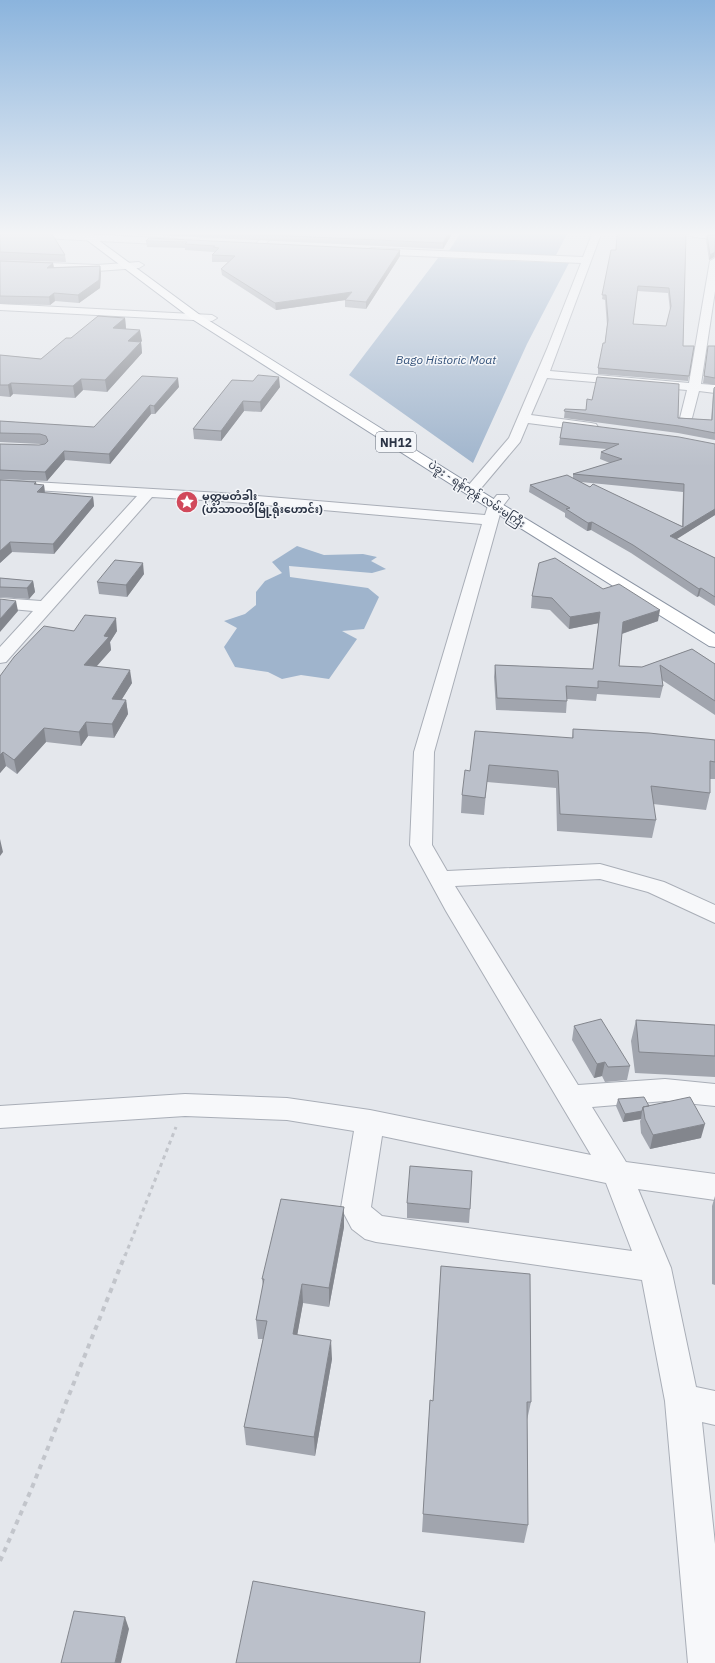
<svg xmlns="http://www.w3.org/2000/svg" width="715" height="1663" font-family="'IBM Plex Sans','Noto Sans Myanmar',sans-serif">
	<rect width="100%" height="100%" fill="#e4e7ec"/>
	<path fill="#9fb4cc" d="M460,234H567L555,257L448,252Z
		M438,258L569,263L527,344L473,463L349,375Z
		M297,546L324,555L363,554L377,557L371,561L386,569L372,573L289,566L290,577L368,588L379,597L364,629L342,631L357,639L329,679L301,675L282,679L268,672L235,667L224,647L237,628L224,621L245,614L256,605V592L265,581L282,573L272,562Z"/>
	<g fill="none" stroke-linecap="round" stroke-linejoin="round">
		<g stroke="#a9aeb7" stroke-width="2">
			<path id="minor" d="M19,234H84L177,239L182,242L177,245L23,237Z
				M265,234H274L263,247H257L255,245Z
				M592,234H601L550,371L689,383L710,261L715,258V291L701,384L715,385V393L699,391L692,418L686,422L680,418L687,390L547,378L531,415L591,423L596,424L598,427L596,430L591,431L528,423L520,442L477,493H467L465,490L467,487L509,438L547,349L581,263L371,254L366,251L371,248L583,257Z
				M689,234H715V239L693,237Z
				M0,261L97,265L139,262L144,265L139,268L97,271L0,267Z
				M0,304L212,315L217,318L212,321L0,310Z
				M0,480L221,493L485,515L488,506L497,495H507L509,498L502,507L434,752L432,845L447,871L600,864L664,882L715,905V923L648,892L600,879L455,886L578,1085L665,1079L715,1084V1106L665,1101L592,1107L626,1162L715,1174V1200L638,1189L671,1268L696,1387L715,1391V1425L702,1422L715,1544V1663H688L665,1401L642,1280L376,1242L365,1239L352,1229L341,1208L354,1131L287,1120L185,1116L0,1128V1106L185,1094L287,1098L370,1110L591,1155L446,911L410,845L414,752L482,524L221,501L152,497L6,662L0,663V647L33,611L0,608V598L41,601L137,496L0,488ZM382,1136L606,1183L632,1251L382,1216L371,1207Z"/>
		</g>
		<g stroke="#8b94a3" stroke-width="2">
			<path id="highway" d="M79,234H90L200,315L500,503L715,634V647L709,646L490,509L192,319Z"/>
		</g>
		<path stroke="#c2c5cb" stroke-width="3" stroke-dasharray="4 4" stroke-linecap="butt" d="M125,1256L176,1127"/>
		<path stroke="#c2c5cb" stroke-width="4" stroke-dasharray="5 5" stroke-linecap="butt" d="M0,1561L31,1490L125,1255"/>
		<use href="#minor" fill="#f7f8fa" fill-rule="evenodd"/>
		<use href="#highway" fill="#fff" fill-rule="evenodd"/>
	</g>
	<path fill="#a1a5ae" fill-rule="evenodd" d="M0,234L65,255L66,262L0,260Z
		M131,234H452L443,249Z
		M686,234L683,346H694L688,381L598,374V368L605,343L607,325L605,300L602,299L606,275L616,250ZM637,291L668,293L670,310L666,326L633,324Z
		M707,235H715V257H714L709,260L706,240Z
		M146,241L400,250V256L366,309L345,307V300H346L276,310L222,275L221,269L228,262H212V255L214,253V252L185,250V248L147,247Z
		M0,261L53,263L54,267L100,266L101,273L100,288L79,303L55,301L50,305L0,304Z
		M125,318L126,329L142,341L141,342L142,353L107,392L83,390L75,398L13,394L10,397L0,396V355L41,359L71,338Z
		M708,346H715V385L703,383Z
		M232,380L280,387L261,412L244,411L221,441L194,439L193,429Z
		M179,387L155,414H151L110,464L65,460L47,481L0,479V444L39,445L44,444H41L0,442V421L94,427Z
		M715,387V440L678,433L564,418L565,409L711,420L713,394L714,388Z
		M560,438L715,444V515L676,539L715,558V606L699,596L697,597L631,553L591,530L587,531L565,517V513L529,492L530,485L573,478V474L610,463L600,459L601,452L607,449L559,445ZM581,482L683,492L682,526L590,487Z
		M36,485H44L45,493L93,497L94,506L54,554L12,552L0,563Z
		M144,574L127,597L99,594L97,582Z
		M0,578L33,581L35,592L29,599L0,597Z
		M603,589L658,621L622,634L619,666L642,667L692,649L715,664V715L662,680L663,686L660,698L597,694L596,701L567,699L566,713L496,710L494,677L495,665L593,669L599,623L569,629L550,610L531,608L532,596Z
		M74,631H117L110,642L111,650L97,666L132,683L121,700H126L128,714L114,738L88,736L81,746L46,742L17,774L6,766L0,773V676Z
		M573,729L715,740V779H710V793L706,810L653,804L656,820L652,838L557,831L556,788L487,782L484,815L461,813L462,795L470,771L572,738Z
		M636,1020L715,1025V1077L635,1073L631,1041Z
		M574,1026L630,1066L627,1080L605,1082L602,1076L594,1078L572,1040Z
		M618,1099L649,1106L701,1138L650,1149L641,1133L640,1121L641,1119L623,1122L616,1106Z
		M715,1196V1285L712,1284V1206Z
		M407,1203L470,1209L469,1223L407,1218Z
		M344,1227L329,1307L303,1303L297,1335L332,1359L315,1456L246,1445L244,1427L263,1339H258L256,1320L263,1286L262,1279Z
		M441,1266L531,1402L527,1420L528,1525L524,1543L422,1532L430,1400L433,1401Z"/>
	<path fill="#83868d" d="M448,234H452L443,249V243Z
		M400,250V256L366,309V302Z
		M715,252L714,257L709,260L710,255Z
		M53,263L54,271L47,268Z
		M100,266L101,273L100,288L79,303L78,295Z
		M352,292V299L276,310L275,303Z
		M54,293L55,301L50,305L49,297Z
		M125,318L126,329L115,339L113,328Z
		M140,330L142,341L130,352L128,341Z
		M141,342L142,353L107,392L105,380Z
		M279,377L280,387L261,412L260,402Z
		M178,378L179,387L155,414L154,406Z
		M81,379L83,390L75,398L73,386Z
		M11,383L13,394L10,397L8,385Z
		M243,401L244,411L221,441V431Z
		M150,405L151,414L110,464L109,454Z
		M64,451L65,460L47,481L45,472Z
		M36,482L38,492L44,485L45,495L38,502L34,484Z
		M93,497L94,506L54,554L53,544Z
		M715,509V515L669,544L670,536Z
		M592,522L591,530L587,531L588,523Z
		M10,542L12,552L0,563V551Z
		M143,563L144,574L127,597L126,585Z
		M33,581L35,592L29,599L27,588Z
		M701,588L699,596L697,597L699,589Z
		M16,601L18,611L0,632V619Z
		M660,610L658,621L621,634L623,622Z
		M600,612L599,623L569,629L570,617Z
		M116,618L117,631L110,642L111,650L86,678L84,665Z
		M130,670L132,683L114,712L112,699Z
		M126,700L128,714L114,738L112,724Z
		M86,722L88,736L81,746L79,732Z
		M44,728L46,742L17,774L14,760Z
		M3,752L6,766L0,773V755Z
		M0,839L3,852L0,856Z
		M605,1062L602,1076L594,1078L597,1064Z
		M642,1111L641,1119L623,1122L625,1114Z
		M705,1124L701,1138L650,1149L653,1135Z
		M344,1207V1227L329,1307V1288Z
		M302,1284L303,1303L294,1353L293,1334Z
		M331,1340L332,1359L315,1456L314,1437Z
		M125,1617L129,1629L121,1663H115Z"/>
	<path fill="#bbc0ca" stroke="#83868d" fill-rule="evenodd" d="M0,234H52L65,255L0,252Z
		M247,234H448L443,243Z
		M617,234H686L683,346H694L689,376L598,368L603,343H605L608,320L606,295H602L611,250H616ZM638,286L669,288L671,306L666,326L633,324Z
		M707,235H715V252L710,255Z
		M149,238L400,250L366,302L345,300L352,292L275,303L221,269L235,256L212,255L219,248L213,247L215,246L185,244L187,242L146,241Z
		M0,261L53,263L47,268L100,266L99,280L78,295L54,293L49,297L0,296Z
		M98,316L125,318L113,328L140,330L128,341L141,342L105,380L81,379L73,386L11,383L8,385H0V355L41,359L66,338H71Z
		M708,346H715V378L704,376Z
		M258,375L279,377L260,402L243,401L221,431L193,429L232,380L253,381Z
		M142,376L178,378L154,406L150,405L109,454L64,451L45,472L0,470V444L39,445L45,444L48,441L46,436L40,434L0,433V421L94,427Z
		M597,377L679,384L678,418L712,420L714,388L715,387V433L679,426L564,411L565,409L586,410L587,399L592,400Z
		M563,422L679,437L715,444V509L670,536L715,558V597L701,588L699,589L633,545L592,522L588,523L566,509L570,508L530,485L567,475L590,487L593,484L683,527L684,484L573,474L622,459L601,452L619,444L560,438Z
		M0,480L36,482L34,484L44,485L37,492L93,497L53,544L10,542L0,551Z
		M555,558L603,589L619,584L660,610L623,622L619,666L642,667L692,649L715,664V701L660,665L663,686L598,681V688L566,686L567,701L497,698L495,665L593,669L600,612L570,617L552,598L532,596L539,563Z
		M115,560L143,563L126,585L97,582Z
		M0,578L33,581L27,588L0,587Z
		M0,599L16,601L0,619Z
		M85,615L116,618L104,636L109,637L84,665L130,670L112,699L126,700L112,724L86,722L79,732L44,728L14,760L3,752L0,755V676L14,657L44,626L74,631Z
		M573,729L649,733L715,740V762L710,761V793L651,786L656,820L560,814L558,771L489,765L485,798L462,795L465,770L470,771L475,731L573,738Z
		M601,1019L630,1066L608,1067L605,1062L597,1064L574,1026Z
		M636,1020L715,1025V1056L639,1052Z
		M644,1097L649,1106L643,1107L642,1111L625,1114L618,1099Z
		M690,1097L705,1124L653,1135L645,1119L643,1107Z
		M410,1166L472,1171L470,1209L407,1203Z
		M281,1199L344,1207L329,1288L302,1284L293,1334L331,1340L314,1437L244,1427L267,1321L256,1320L264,1279H262Z
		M441,1266L530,1274L531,1402H527L528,1525L423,1514L430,1400L433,1401Z
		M253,1581L425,1612L420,1663H236Z
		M74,1611L125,1617L115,1663H61Z"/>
	<linearGradient id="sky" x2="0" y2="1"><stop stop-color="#8bb4dd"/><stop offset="0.5" stop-color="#f3f4f6"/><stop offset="1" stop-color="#f3f4f6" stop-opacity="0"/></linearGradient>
	<rect width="715" height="467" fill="url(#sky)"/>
	<defs>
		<g id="sight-disc" transform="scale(1.15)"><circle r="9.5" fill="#d1495b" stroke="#f4f6f9"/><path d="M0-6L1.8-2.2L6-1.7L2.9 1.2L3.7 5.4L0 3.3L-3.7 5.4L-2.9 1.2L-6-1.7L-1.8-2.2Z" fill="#fff"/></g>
	</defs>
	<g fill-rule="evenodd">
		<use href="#sight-disc" x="187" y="502"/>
	</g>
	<g text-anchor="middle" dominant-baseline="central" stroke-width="3" stroke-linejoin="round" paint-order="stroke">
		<g font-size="11" fill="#2b3445" stroke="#f4f6f9">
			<text transform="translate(477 494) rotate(33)">ပဲခူး - ရန်ကုန် လမ်းမကြီး</text>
		</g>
		<g font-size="11" font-weight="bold" fill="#2b3445" stroke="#f4f6f9" text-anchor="start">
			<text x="202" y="496">မုတ္တမတံခါး<tspan x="202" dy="13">(ဟံသာဝတီမြို့ရိုးဟောင်း)</tspan></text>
		</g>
		<g font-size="12" font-style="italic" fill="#34527a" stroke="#f4f6f9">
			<text x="446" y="359">Bago Historic Moat</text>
		</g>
		<rect fill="#f4f6f9" stroke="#676e7b" stroke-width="1" x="376" y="432" width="40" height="20" rx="3"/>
		<g font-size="12" font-weight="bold" fill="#2b3445">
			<text x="396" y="442">NH12</text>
		</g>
	</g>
</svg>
